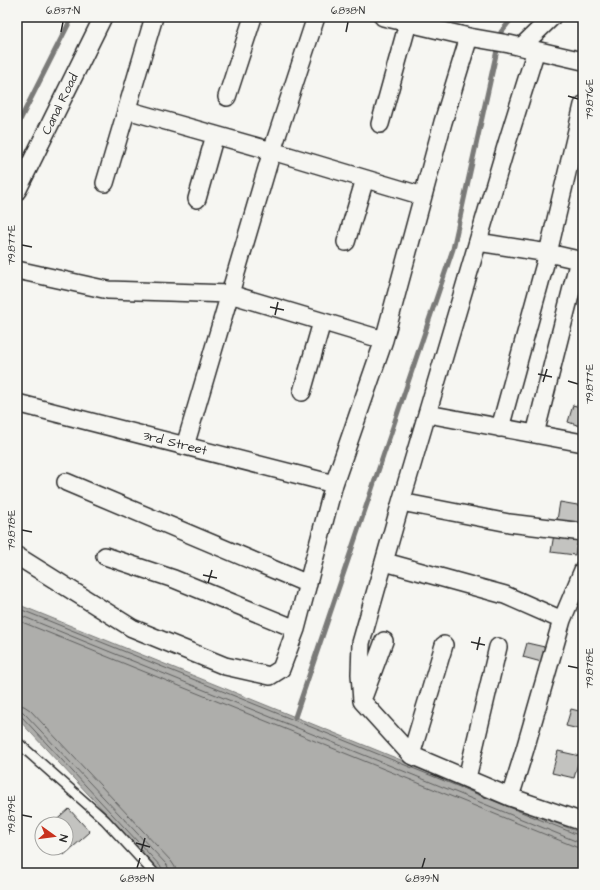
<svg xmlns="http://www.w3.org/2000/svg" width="600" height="890" font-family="'Architects Daughter',sans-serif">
	<rect width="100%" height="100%" fill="#f6f6f2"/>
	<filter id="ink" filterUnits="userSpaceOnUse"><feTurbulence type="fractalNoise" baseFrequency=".025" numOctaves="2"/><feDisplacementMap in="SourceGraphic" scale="8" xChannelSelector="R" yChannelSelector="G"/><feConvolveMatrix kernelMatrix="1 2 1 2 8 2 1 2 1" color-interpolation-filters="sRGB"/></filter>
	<g filter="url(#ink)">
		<path fill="#aeaeab" stroke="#7a7a78" d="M17,604L583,834V873H162L17,718Z"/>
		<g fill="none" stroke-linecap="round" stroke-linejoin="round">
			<path stroke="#5f5f5e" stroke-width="1" d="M17,608L583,837
				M17,614L578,842H583
				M17,620L576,847L583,849
				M17,705L24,706L30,710L171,861L175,867L176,873
				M17,711H22L25,714L167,865L170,873
				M17,716L22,717L163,869L165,873"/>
			<path stroke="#7a7a78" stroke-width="5" d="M17,126L72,17
				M295,717L453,249L501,32L513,17"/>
		</g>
		<path fill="#c3c3c0" stroke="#2b2b2b" d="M573,405L583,408V427L568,422Z
			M560,502L583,506L581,524L557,520Z
			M554,534L578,538L575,555L551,552Z
			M527,643L549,648L545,663L523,657Z
			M571,709L583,712V730L566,726Z
			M558,751L580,756L574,778L552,773Z
			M69,809L90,832L64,855L58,848H66V824H52Z"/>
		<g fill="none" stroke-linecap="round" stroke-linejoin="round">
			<g stroke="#2b2b2b" stroke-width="12">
				<path id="service" d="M17,742L105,820L154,873"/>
			</g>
			<g stroke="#2b2b2b" stroke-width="20">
				<path id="minor" d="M383,17L469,37L509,44L583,61
					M521,47L552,17
					M536,50L507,143L401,502L361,643L360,674L362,701L411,755L510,797L583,822
					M227,97L253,17
					M127,110L272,151L423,196
					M380,124L408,23
					M105,183L154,17
					M17,191L103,17
					M197,199L215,135
					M346,242L365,179
					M478,242L548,253L583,261
					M17,270L108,290L230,294L384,340
					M302,392L322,322
					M17,403L334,484
					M428,414L583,443
					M500,428L548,253L583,105
					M535,434L579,260
					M185,446L272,151L316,17
					M66,482L308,584
					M401,502L509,523L583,532
					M17,556L132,628L225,666L270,676L281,669L296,629L334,484L384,340L443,122L469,37
					M105,556L174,579L296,629
					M385,562L505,595L562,620
					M364,695L384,641
					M411,755L444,645
					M467,778L498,647
					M510,797L525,749L562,620L583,570"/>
			</g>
			<use href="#service" stroke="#f6f6f2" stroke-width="9"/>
			<use href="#minor" stroke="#f6f6f2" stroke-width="17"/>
		</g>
	</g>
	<path fill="none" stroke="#2b2b2b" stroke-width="1.5" d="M61,32L63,22M346,32L348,22M568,96L578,99M22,245L32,247M270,307L284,310M275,315L278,302M538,374L552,377M568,381L578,384M543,382L547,369M22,530L32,532M203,575L217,578M208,583L212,570M471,642L485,645M477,650L480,637M568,666L578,668M22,815L32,817M136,843L150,847M141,852L145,838M137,868L140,858M422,868L425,858"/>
	<g text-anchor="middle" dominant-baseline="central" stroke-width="3.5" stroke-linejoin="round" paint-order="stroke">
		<g font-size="13" fill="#2b2b2b" stroke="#f6f6f2">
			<text transform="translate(60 104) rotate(-64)">Canal Road</text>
			<text transform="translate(175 443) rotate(14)">3rd Street</text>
		</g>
	</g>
	<rect width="600" height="890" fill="none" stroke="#f6f6f2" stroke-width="44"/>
	<g transform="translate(54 836) rotate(104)"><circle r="19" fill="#f6f6f2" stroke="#a5a5a2"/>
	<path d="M0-3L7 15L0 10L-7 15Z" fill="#c8321e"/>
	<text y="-6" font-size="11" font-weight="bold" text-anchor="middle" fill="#2b2b2b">N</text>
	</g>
	<rect x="22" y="22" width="556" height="846" fill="none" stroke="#2b2b2b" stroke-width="1.5"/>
	<g font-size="10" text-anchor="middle" fill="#2b2b2b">
		<text x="63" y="14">6.837°N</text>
		<text x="348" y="14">6.838°N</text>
		<text transform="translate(589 99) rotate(-90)" y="4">79.876°E</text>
		<text transform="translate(11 245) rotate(-90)" y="4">79.877°E</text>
		<text transform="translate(589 384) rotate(-90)" y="4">79.877°E</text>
		<text transform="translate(11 530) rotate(-90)" y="4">79.878°E</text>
		<text transform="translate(589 668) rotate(-90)" y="4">79.878°E</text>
		<text transform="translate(11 815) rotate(-90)" y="4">79.879°E</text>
		<text x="137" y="882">6.838°N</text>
		<text x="422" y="882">6.839°N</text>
	</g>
</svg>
